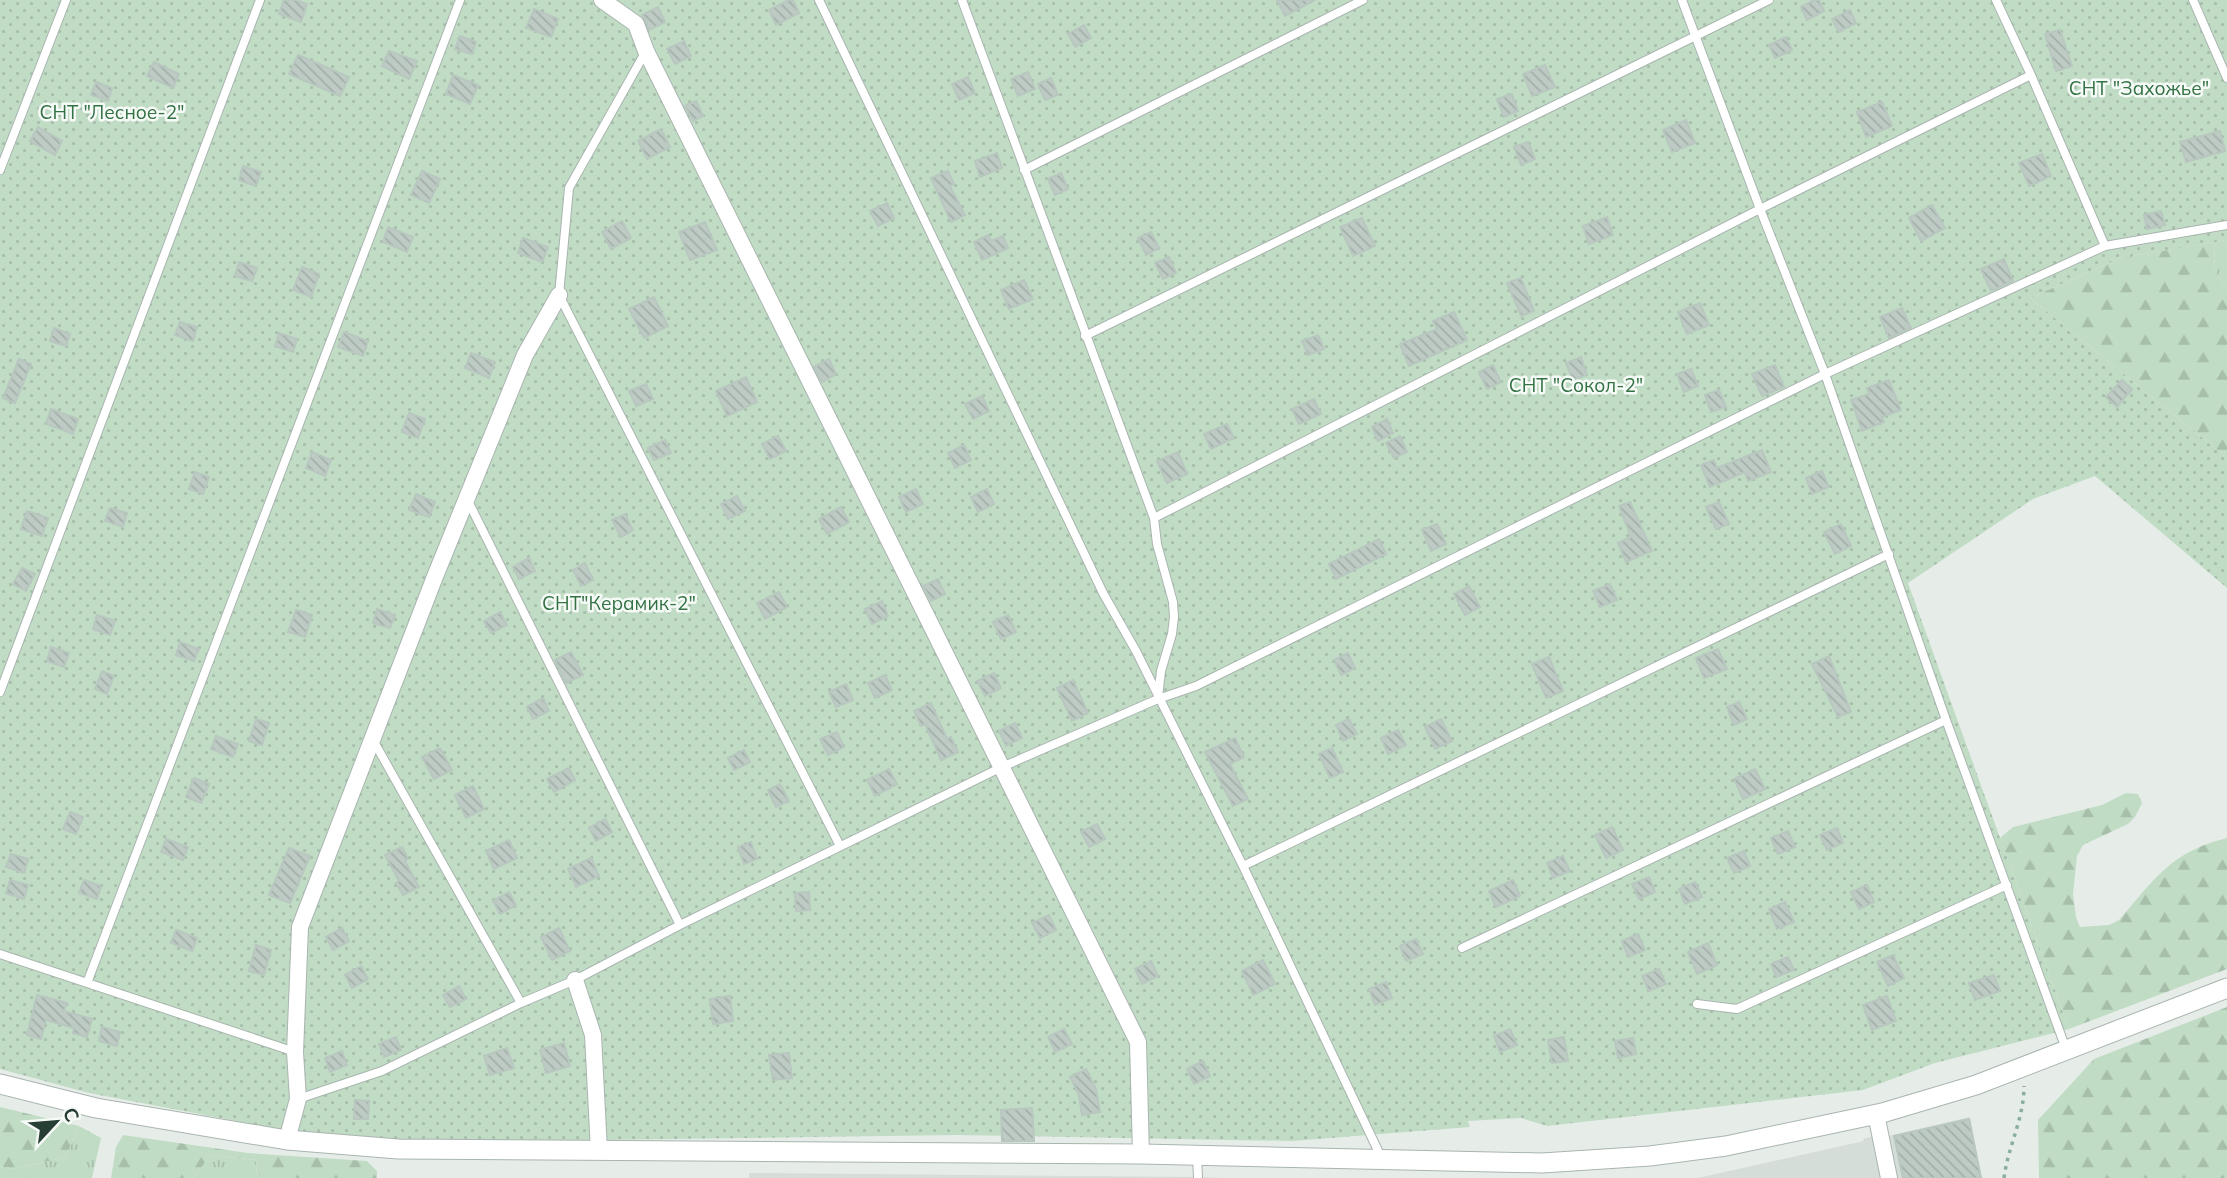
<svg xmlns="http://www.w3.org/2000/svg" width="2227" height="1178" font-family="Mulish,sans-serif">
	<defs>
		<pattern id="grass-tufts" width="24" height="20" patternUnits="userSpaceOnUse" patternTransform="scale(1.75)"><rect width="24" height="20" fill="#c1dcc5"/><path d="M3 7l-1-3M5 7V3M7 7l1-3M15 17l-1-3M17 17v-4M19 17l1-3" fill="none" stroke="#a6beaa"/></pattern>
		<pattern id="forest-firs" width="22" height="20" patternUnits="userSpaceOnUse" patternTransform="scale(1.75)"><rect width="22" height="20" fill="#c1dcc5"/><path d="M5 1l3.5 6h-7zM16 11l3.5 6h-7z" fill="#a6beaa"/></pattern>
		<pattern id="garden-dots" width="8" height="8" patternUnits="userSpaceOnUse" patternTransform="scale(1.75)"><rect width="8" height="8" fill="#c1dcc5"/><path d="M2 2h.1M6 6h.1" fill="none" stroke="#a6beaa" stroke-width="1.8" stroke-linecap="round"/></pattern>
		<pattern id="building-back-hatch" width="6" height="6" patternUnits="userSpaceOnUse" patternTransform="scale(1.75)"><rect width="6" height="6" fill="#becbc4"/><path d="M-1 5l2 2M0 0l6 6M5-1l2 2" fill="none" stroke="#a3afa9"/></pattern>
	</defs>
	<rect width="100%" height="100%" fill="#e6ede9"/>
	<path fill="#d4ddd8" d="M1970,1117L1982,1178H1698L1864,1141L1863,1139L1874,1136L1875,1139Z
		M749,1173L1198,1177L1219,1178H749Z"/>
	<path fill="url(#grass-tufts)" d="M2227,240V289L2215,270L2214,242Z
		M79,1126L101,1138L92,1178H0V1166L14,1169L66,1157Z
		M211,1155L256,1160L257,1174L262,1178H193Z"/>
	<path fill="url(#forest-firs)" d="M2214,242L2215,270L2227,289V458L2030,298L2120,258Z
		M2126,793L2138,794L2142,803L2135,817L2128,824L2083,845L2077,856L2073,894L2076,917L2080,927L2109,925L2119,920C2155,879 2170,852 2227,838V969L2069,1029L2000,838L2013,827L2102,805Z
		M2227,1007V1178H2039L2038,1120L2094,1059Z
		M0,1107L79,1126L66,1157L14,1169L0,1166Z
		M123,1135L248,1153L367,1161L377,1171V1178H262L257,1174L256,1160L211,1155L193,1178H111L116,1147Z"/>
	<path fill="url(#garden-dots)" d="M0,0H2227V240L2120,258L2030,298L2227,458V588L2095,476L2033,499L1908,583L2069,1029L1935,1063L1863,1090L1547,1126L1521,1118L1468,1121L1470,1127L1292,1141L957,1135L447,1142L300,1133L89,1093L0,1069Z"/>
	<path fill="url(#building-back-hatch)" stroke="#b8c7bf" stroke-width="2" d="M284,0H296L307,4L301,22L279,14Z
		M789,0H793L799,13L776,25L769,10Z
		M1277,0H1315L1285,16Z
		M1814,0H1819L1824,11L1807,20L1801,7Z
		M658,7L665,22L649,30L642,15Z
		M534,9L558,19L551,37L526,28Z
		M1850,10L1856,23L1839,32L1832,19Z
		M1084,25L1091,38L1075,47L1068,34Z
		M2060,30L2072,66L2056,71L2045,34Z
		M460,36L476,42L472,54L455,49Z
		M1786,37L1792,50L1775,58L1769,45Z
		M684,41L691,56L675,64L667,49Z
		M389,51L417,61L409,79L382,66Z
		M298,55L349,77L340,96L289,74Z
		M154,62L179,74L173,88L147,76Z
		M1545,65L1555,87L1532,96L1523,74Z
		M1028,72L1035,89L1018,96L1011,79Z
		M453,75L478,85L470,104L446,94Z
		M968,77L975,93L959,100L952,84Z
		M1051,78L1058,95L1045,100L1038,84Z
		M96,82L112,88L108,101L91,95Z
		M1512,94L1518,111L1504,117L1497,99Z
		M696,101L703,116L693,121L685,106Z
		M1882,102L1892,126L1866,137L1857,112Z
		M1686,120L1695,143L1672,152L1663,130Z
		M38,127L62,141L55,155L30,141Z
		M661,129L670,147L647,159L638,141Z
		M2220,131L2225,151L2186,162L2180,142Z
		M1528,142L1535,159L1521,165L1514,147Z
		M997,153L1002,168L980,177L975,161Z
		M2042,154L2051,176L2029,186L2019,163Z
		M243,166L261,172L256,186L239,180Z
		M422,171L440,179L429,203L411,195Z
		M948,171L954,184L950,186L965,215L951,222L931,178Z
		M1061,173L1068,189L1055,195L1048,179Z
		M887,203L894,218L878,226L870,211Z
		M1932,205L1945,228L1921,241L1909,218Z
		M2161,211L2165,225L2147,229L2144,215Z
		M1607,217L1613,235L1589,244L1583,226Z
		M1362,218L1375,246L1353,256L1340,227Z
		M622,221L631,238L611,249L602,232Z
		M705,222L717,250L690,260L679,232Z
		M388,227L413,237L407,252L383,242Z
		M1151,232L1159,248L1146,255L1138,238Z
		M988,235L991,241L1003,236L1008,248L982,260L974,242Z
		M523,238L548,247L542,262L518,253Z
		M1169,257L1176,273L1163,279L1155,263Z
		M2004,259L2013,281L1991,291L1981,269Z
		M239,262L257,268L252,281L235,276Z
		M302,267L319,274L311,297L293,290Z
		M1521,278L1534,311L1521,316L1507,283Z
		M1024,280L1033,299L1009,309L1001,290Z
		M654,297L668,326L644,338L629,309Z
		M1700,303L1709,325L1687,334L1678,312Z
		M1902,308L1911,328L1889,338L1880,317Z
		M1454,312L1467,340L1409,366L1400,344L1437,329L1433,321Z
		M180,322L197,327L193,341L175,335Z
		M54,328L70,334L66,346L50,341Z
		M344,332L368,341L363,356L338,347Z
		M279,333L297,339L293,352L275,346Z
		M1318,335L1324,349L1308,355L1302,341Z
		M471,353L495,362L489,378L465,368Z
		M1581,357L1587,375L1573,380L1566,363Z
		M19,359L31,364L15,403L3,398Z
		M829,359L836,374L822,382L814,367Z
		M1493,365L1501,382L1487,389L1479,372Z
		M1775,365L1784,387L1762,396L1752,374Z
		M1691,369L1698,386L1684,392L1677,374Z
		M746,377L757,402L727,416L716,391Z
		M1889,380L1901,410L1882,417L1884,422L1862,431L1851,400L1869,394L1867,388Z
		M2122,380L2132,389L2117,407L2106,397Z
		M646,384L653,399L636,406L629,391Z
		M1719,390L1726,407L1711,412L1705,395Z
		M982,396L989,411L973,419L965,404Z
		M1314,399L1321,414L1299,424L1292,409Z
		M51,409L78,419L73,434L46,424Z
		M409,413L425,419L418,438L402,432Z
		M1387,419L1393,433L1378,441L1372,427Z
		M1227,424L1234,438L1211,449L1204,434Z
		M778,436L786,451L770,459L762,444Z
		M1400,436L1407,452L1394,458L1386,443Z
		M665,440L671,453L654,460L648,448Z
		M964,445L971,460L955,468L948,453Z
		M1762,450L1771,472L1748,481L1745,472L1710,487L1701,465L1714,460L1717,468Z
		M312,452L331,460L325,476L306,468Z
		M1178,452L1187,474L1167,483L1157,461Z
		M1822,471L1829,487L1812,494L1806,478Z
		M195,472L209,477L203,494L189,489Z
		M916,489L923,504L906,512L899,497Z
		M987,489L994,504L978,512L971,497Z
		M416,494L435,502L429,517L409,510Z
		M737,496L745,511L728,519L721,504Z
		M1630,502L1652,551L1626,562L1618,543L1631,537L1619,506Z
		M1719,502L1729,524L1716,529L1706,507Z
		M841,507L849,522L827,534L819,519Z
		M110,508L127,513L123,527L105,521Z
		M27,511L48,518L42,536L21,529Z
		M625,514L633,530L621,537L612,520Z
		M1437,524L1446,544L1431,551L1422,530Z
		M1841,524L1851,546L1835,554L1824,532Z
		M1379,539L1386,554L1336,579L1329,564Z
		M529,558L535,571L519,579L513,567Z
		M585,563L593,580L581,586L573,570Z
		M22,568L35,574L26,591L13,584Z
		M938,579L945,594L931,601L923,586Z
		M1610,584L1617,600L1600,607L1593,591Z
		M1469,586L1480,607L1465,615L1454,594Z
		M779,592L787,607L765,619L757,603Z
		M882,601L888,616L872,624L865,609Z
		M377,609L395,615L390,628L373,623Z
		M296,610L312,615L305,637L288,632Z
		M500,612L507,625L491,633L484,621Z
		M97,615L115,621L110,635L93,629Z
		M1008,615L1016,632L1001,639L993,622Z
		M180,642L199,649L194,661L176,655Z
		M51,647L69,653L64,667L47,661Z
		M1718,649L1727,669L1704,678L1696,658Z
		M571,652L583,675L566,683L555,660Z
		M1348,653L1355,668L1341,675L1334,660Z
		M1829,656L1851,712L1838,717L1812,664Z
		M1549,657L1563,691L1546,698L1532,664Z
		M102,671L114,676L107,694L95,689Z
		M994,673L1001,688L985,696L977,681Z
		M885,675L892,690L875,698L868,683Z
		M1073,680L1088,713L1072,721L1057,688Z
		M846,684L853,700L836,707L829,692Z
		M543,698L549,711L533,719L527,707Z
		M1739,702L1747,719L1734,725L1727,707Z
		M931,703L947,739L951,737L958,752L941,760L925,724L921,726L914,711Z
		M256,719L269,723L262,745L249,741Z
		M1349,719L1357,734L1343,741L1336,725Z
		M1441,719L1452,741L1435,749L1425,727Z
		M1015,723L1022,738L1006,746L999,731Z
		M1398,730L1406,745L1388,754L1381,738Z
		M837,732L844,747L828,755L820,739Z
		M216,736L238,744L233,757L211,749Z
		M1235,738L1244,757L1230,764L1248,799L1233,806L1205,752Z
		M440,748L452,770L434,779L422,757Z
		M1332,748L1343,772L1330,778L1319,754Z
		M744,750L750,762L734,770L728,758Z
		M569,768L575,780L554,792L547,779Z
		M889,769L897,784L875,796L867,780Z
		M1755,769L1765,789L1743,799L1734,779Z
		M194,778L209,784L201,803L186,797Z
		M780,784L789,801L776,807L768,790Z
		M473,786L484,809L466,818L455,795Z
		M70,812L83,817L76,834L63,829Z
		M605,819L612,832L596,841L589,828Z
		M1097,824L1105,839L1089,847L1081,832Z
		M1612,827L1623,850L1606,858L1595,835Z
		M1837,828L1843,843L1827,850L1820,835Z
		M1788,831L1795,847L1778,854L1771,838Z
		M166,839L188,847L183,860L161,852Z
		M509,840L517,858L494,869L486,851Z
		M751,842L757,859L744,864L738,847Z
		M402,847L408,859L405,861L419,887L403,895L396,883L399,881L385,855Z
		M289,848L310,856L290,903L269,895Z
		M1744,851L1750,866L1734,873L1727,858Z
		M11,854L28,859L24,873L6,867Z
		M1563,856L1570,871L1553,878L1547,863Z
		M591,858L599,876L576,887L568,869Z
		M1649,877L1655,892L1639,899L1632,884Z
		M10,880L28,885L24,899L6,893Z
		M84,880L101,886L97,899L79,893Z
		M1513,880L1520,896L1496,907L1489,891Z
		M1695,882L1702,897L1685,904L1679,889Z
		M1867,885L1874,902L1859,909L1851,892Z
		M509,892L516,905L500,914L493,901Z
		M809,892L810,910L796,911L795,893Z
		M1785,902L1794,922L1777,929L1769,909Z
		M1049,915L1056,930L1040,938L1032,923Z
		M342,928L349,941L333,950L326,937Z
		M559,928L570,951L552,960L541,937Z
		M176,930L197,938L192,951L171,943Z
		M1638,934L1645,950L1628,957L1622,941Z
		M1416,939L1423,954L1406,961L1400,946Z
		M1708,943L1717,965L1697,974L1688,952Z
		M256,945L271,950L264,975L249,971Z
		M1893,955L1904,978L1888,986L1877,962Z
		M1788,957L1794,970L1776,977L1771,964Z
		M1263,960L1275,984L1253,995L1242,971Z
		M1151,961L1158,976L1142,984L1135,969Z
		M361,966L368,979L352,988L345,975Z
		M1659,969L1666,984L1649,991L1642,976Z
		M1994,975L2000,991L1975,1000L1969,983Z
		M1386,982L1392,998L1375,1005L1369,989Z
		M459,986L466,999L450,1007L443,995Z
		M37,995L67,1003L64,1011L92,1019L87,1037L73,1033L74,1028L46,1020L41,1039L27,1035Z
		M730,996L733,1021L713,1024L710,999Z
		M1887,996L1896,1021L1872,1030L1863,1005Z
		M102,1027L120,1032L117,1046L99,1041Z
		M1064,1029L1072,1044L1055,1052L1048,1037Z
		M1510,1029L1517,1045L1500,1052L1494,1036Z
		M396,1037L401,1050L384,1057L379,1044Z
		M1564,1037L1568,1061L1552,1063L1548,1040Z
		M1633,1038L1636,1054L1618,1058L1615,1041Z
		M564,1043L570,1066L546,1073L540,1050Z
		M507,1048L514,1068L490,1075L484,1056Z
		M342,1051L347,1065L330,1072L325,1058Z
		M789,1053L792,1078L773,1080L769,1055Z
		M1203,1061L1210,1076L1194,1084L1187,1069Z
		M1086,1069L1096,1089L1100,1112L1082,1115L1079,1095L1070,1077Z
		M355,1100L369,1101L368,1119H354Z
		M1032,1108L1034,1141H1002L1001,1110Z
		M1969,1119L1981,1178H1903L1894,1136Z"/>
	<g fill="none" stroke-linecap="round" stroke-linejoin="round">
		<g stroke="#a9b5af" stroke-width="10">
			<path id="service" d="M819,0L1103,593L1136,651L1243,866L1382,1159
				M962,0L1154,518L1157,544L1173,602L1174,617L1172,634L1161,671L1158,697
				M1682,0L1760,209L1825,374L1946,720L2066,1049
				M1996,0L2031,75L2105,246
				M2193,0L2227,78
				M646,51L569,188L559,295L840,846
				M0,170L66,0
				M1024,170L1363,0
				M1085,336L1769,0
				M467,499L680,925
				M1154,518L1760,209L2031,75
				M0,692L260,0
				M373,740L521,1003
				M1243,866L1889,554
				M1462,948L1946,720
				M0,954L295,1052
				M87,983L460,0
				M1697,1004L1737,1009L2007,885
				M298,1099L382,1071L521,1003L575,980L680,925L1002,767L1158,699L1196,686L1825,374L2105,246L2227,225
				M1197,1156L1198,1178"/>
		</g>
		<g stroke="#a9b5af" stroke-width="18">
			<path id="minor" d="M602,0L636,24L646,51L1138,1042L1141,1154
				M575,980L593,1035L599,1151
				M1876,1114L1889,1178
				M287,1140L298,1099L295,1052L300,927L434,579L525,355L559,295"/>
		</g>
		<g stroke="#a9b5af" stroke-width="21">
			<path id="tertiary" d="M0,1084L96,1108L287,1140L398,1149L1141,1154L1542,1163L1650,1156L1726,1146L1882,1113L1976,1085L2227,988"/>
		</g>
		<path stroke="#89ae9e" stroke-width="3.5" stroke-dasharray="3.5 5" stroke-linecap="butt" d="M2004,1178C2008,1146 2024,1119 2024,1086"/>
		<use href="#service" stroke="#fff" stroke-width="8"/>
		<use href="#minor" stroke="#fff" stroke-width="16"/>
		<use href="#tertiary" stroke="#fff" stroke-width="19"/>
	</g>
	<g text-anchor="middle" dominant-baseline="central" stroke-width="5" stroke-linejoin="round" paint-order="stroke">
		<g font-size="19" fill="#337244" stroke="#f6faf7">
			<text x="2139" y="88">СНТ "Захожье"</text>
			<text x="112" y="112">СНТ "Лесное-2"</text>
			<text x="1576" y="385">СНТ "Сокол-2"</text>
			<text x="619" y="603">СНТ"Керамик-2"</text>
		</g>
	</g>
	<g transform="translate(56 1122) rotate(64)" stroke="#f6faf7" stroke-width="5" paint-order="stroke">
	<path d="M0-5L12 26L0 18L-12 26Z" fill="#263e34"/>
	<text y="-10" font-size="19" font-weight="bold" text-anchor="middle" fill="#263e34">С</text>
	</g>
</svg>
